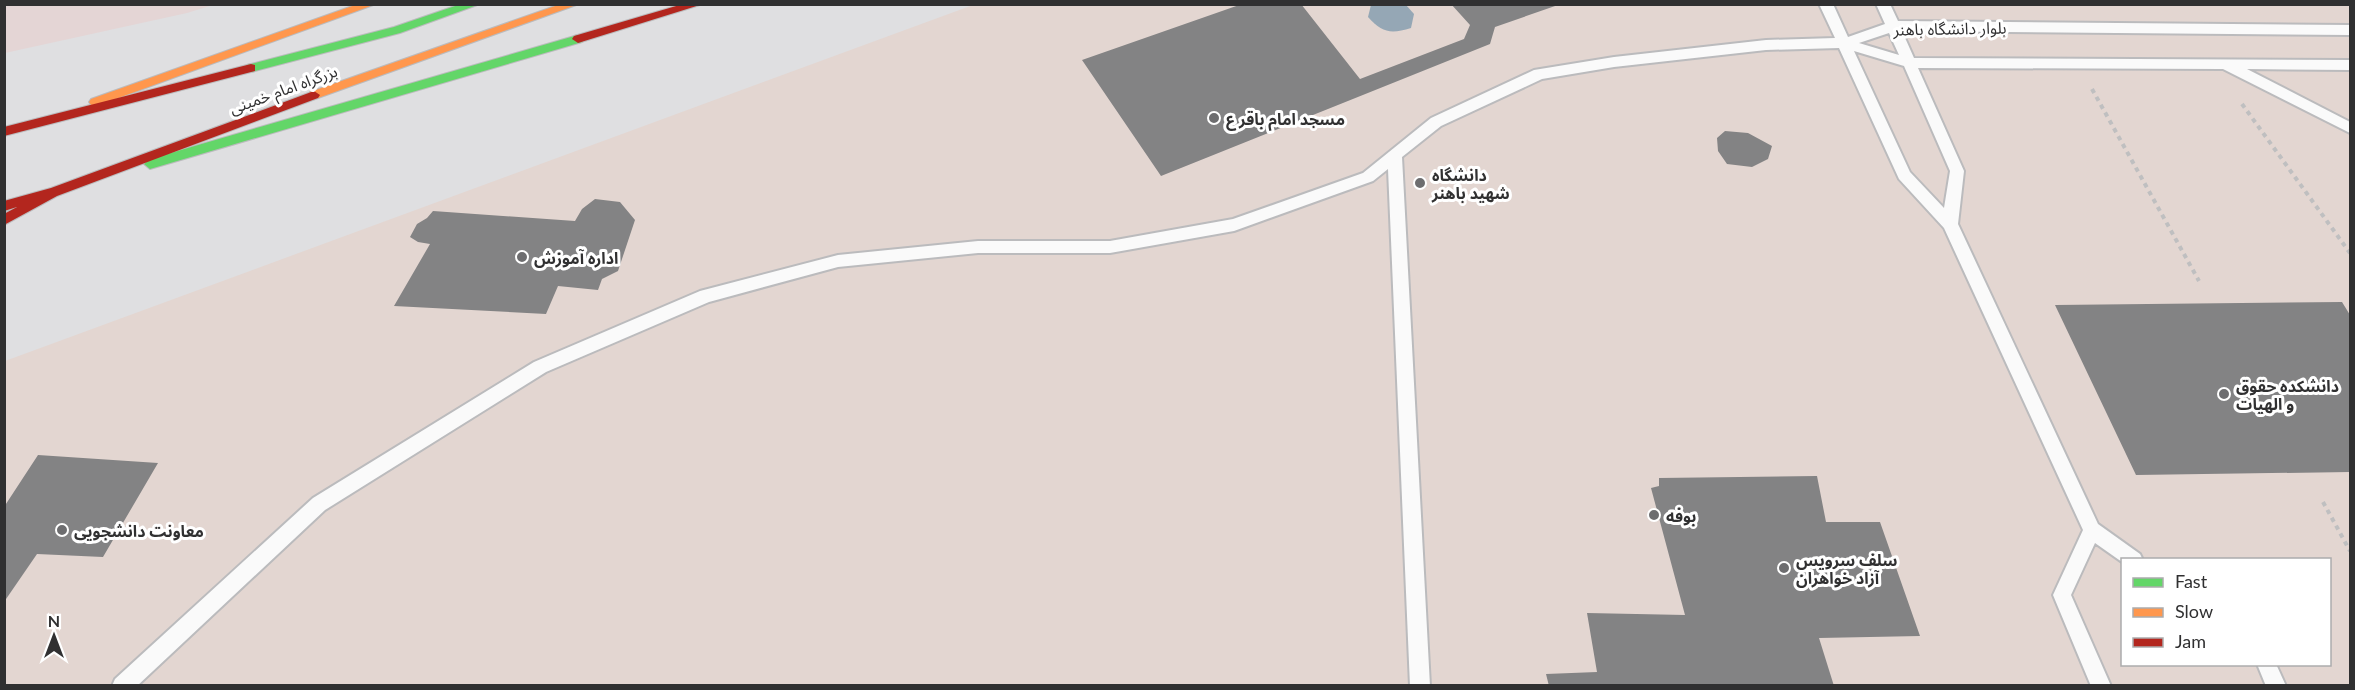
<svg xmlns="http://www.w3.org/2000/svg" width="2355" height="690" font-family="Lato,'Noto Sans Arabic',sans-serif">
	<rect width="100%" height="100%" fill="#dfdfe1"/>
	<path fill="#e4d5d5" d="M4,5L5,4L213,5L187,13L5,53Z"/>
	<path fill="#e3d6d1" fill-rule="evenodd" d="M973,5H2350V685L5,686V361ZM2122,560H2330V664H2122Z"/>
	<path fill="#95a7b5" d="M1371,5H1406L1414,14L1411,28C1391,34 1382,33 1368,17Z"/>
	<path fill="#838384" d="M1242,4H1301L1360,79L1464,39L1470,25L1451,4L1558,5L1495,27L1490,44L1161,176L1082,60Z
		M1725,131L1748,133L1772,146L1768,159L1752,167L1727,164L1718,151L1717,138Z
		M595,199L620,202L635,220L618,271L602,279L598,290L558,286L546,314L394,306L430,244L418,242L410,237L417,224L427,218L433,211L575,221L582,209Z
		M2342,302L2350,315V472L2136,475L2055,305Z
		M38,455L158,463L103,557L37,554L4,602V507Z
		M1817,476L1826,522H1880L1920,636L1819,638L1834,686H1549L1546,674L1597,672L1587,613L1685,615L1651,488L1659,486V478Z"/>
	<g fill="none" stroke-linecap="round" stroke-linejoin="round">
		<g stroke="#bbbbbd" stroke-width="4">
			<path id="lane" d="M1819,4H1833L1848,37L1885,24L1876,4H1890L1898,21L2350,25V35L1902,31L1914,58L2350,60V70L2247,69L2350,122V133L2223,69L1918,68L1964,171L1958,224L2098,524L2140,554L2143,560H2122V562L2095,543L2071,595L2111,686H2091L2053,595L2083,530L1944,228L1899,179L1839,48L1766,50L1614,67L1542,79L1441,126L1402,157L1430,686H1410L1388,169L1373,181L1234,231L1110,253H978L838,267L709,302L546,372L325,510L137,686H112L115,679L313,498L534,362L700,291L838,255L978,241H1110L1233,219L1363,173L1431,118L1534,70L1614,57L1766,40L1835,38ZM1889,33L1899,55L1859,43ZM1854,51L1904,66L1950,171L1944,208L1910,172Z
				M2257,664H2276L2286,686H2266Z"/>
		</g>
		<g stroke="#bbbbbd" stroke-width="2">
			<path id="fast" d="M461,4H480L400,33L251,72L245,68L247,65L394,27Z
				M578,35L584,39L582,42L150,169L144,164L150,159Z"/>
		</g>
		<g stroke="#bbbbbd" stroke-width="2">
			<path id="slow" d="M358,4H376L99,105H91L89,102L91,99Z
				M561,4H579L318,98H310L308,95L310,92Z"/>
		</g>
		<g stroke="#bbbbbd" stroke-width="2">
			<path id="jam" d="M683,4H703L578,43L572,39L574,36Z
				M251,64L255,65V71L4,136V127Z
				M314,91L320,95L318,98L57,196L4,225V214L17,207L4,211V201L51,188Z"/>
		</g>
		<path stroke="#bfbfc0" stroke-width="4" stroke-dasharray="4.5 4.5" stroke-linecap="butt" d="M2092,89L2199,281
			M2242,104L2350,253
			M2323,502L2350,551"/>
		<use href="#lane" fill="#fafafa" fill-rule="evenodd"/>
		<use href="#fast" fill="#63d668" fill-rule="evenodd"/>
		<use href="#slow" fill="#ff974d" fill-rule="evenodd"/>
		<use href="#jam" fill="#b3261e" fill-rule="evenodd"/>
	</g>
	<g fill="#6d6d6f" stroke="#fff" stroke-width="2">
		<circle cx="1214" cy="118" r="6"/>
		<circle cx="1420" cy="183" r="6"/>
		<circle cx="522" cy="257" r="6"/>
		<circle cx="2224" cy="394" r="6"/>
		<circle cx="1654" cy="515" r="6"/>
		<circle cx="62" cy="530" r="6"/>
		<circle cx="1784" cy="568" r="6"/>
	</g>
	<g text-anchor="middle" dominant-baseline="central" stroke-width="6" stroke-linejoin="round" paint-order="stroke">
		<g font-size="16" fill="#303031" stroke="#fff">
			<text transform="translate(1950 28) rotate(-1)">بلوار دانشگاه باهنر</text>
			<text transform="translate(283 89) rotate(-20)">بزرگراه امام خمینی</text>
		</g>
		<g font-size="16" font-weight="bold" fill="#303031" stroke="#fff" text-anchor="start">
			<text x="1226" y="118">مسجد امام باقر ع</text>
			<text x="1432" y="174">دانشگاه<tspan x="1432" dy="18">شهید باهنر</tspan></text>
			<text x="534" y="257">اداره آموزش</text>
			<text x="2236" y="385">دانشکده حقوق<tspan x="2236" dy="18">و الهیات</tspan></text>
			<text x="1666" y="515">بوفه</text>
			<text x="74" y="530">معاونت دانشجویی</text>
			<text x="1796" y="559">سلف سرویس<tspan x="1796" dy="18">آزاد خواهران</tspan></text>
		</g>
	</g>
	<rect width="2355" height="690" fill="none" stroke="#303031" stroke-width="12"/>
	<rect x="2121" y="558" width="210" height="108" fill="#ffffff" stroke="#acacad" stroke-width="1.5"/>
	<rect x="2133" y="578" width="30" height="9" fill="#63d668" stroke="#acacad" stroke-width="1.5"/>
	<text x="2175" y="588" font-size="18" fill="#303031">Fast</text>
	<rect x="2133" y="608" width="30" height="9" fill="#ff974d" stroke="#acacad" stroke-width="1.5"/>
	<text x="2175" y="618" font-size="18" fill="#303031">Slow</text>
	<rect x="2133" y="638" width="30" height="9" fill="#b3261e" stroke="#acacad" stroke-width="1.5"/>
	<text x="2175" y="648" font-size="18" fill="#303031">Jam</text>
	<g transform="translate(54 636)" stroke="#ffffff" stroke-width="4.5" paint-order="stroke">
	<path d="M0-4.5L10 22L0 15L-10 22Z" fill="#303031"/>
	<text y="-9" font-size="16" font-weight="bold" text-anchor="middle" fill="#303031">N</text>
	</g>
</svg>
